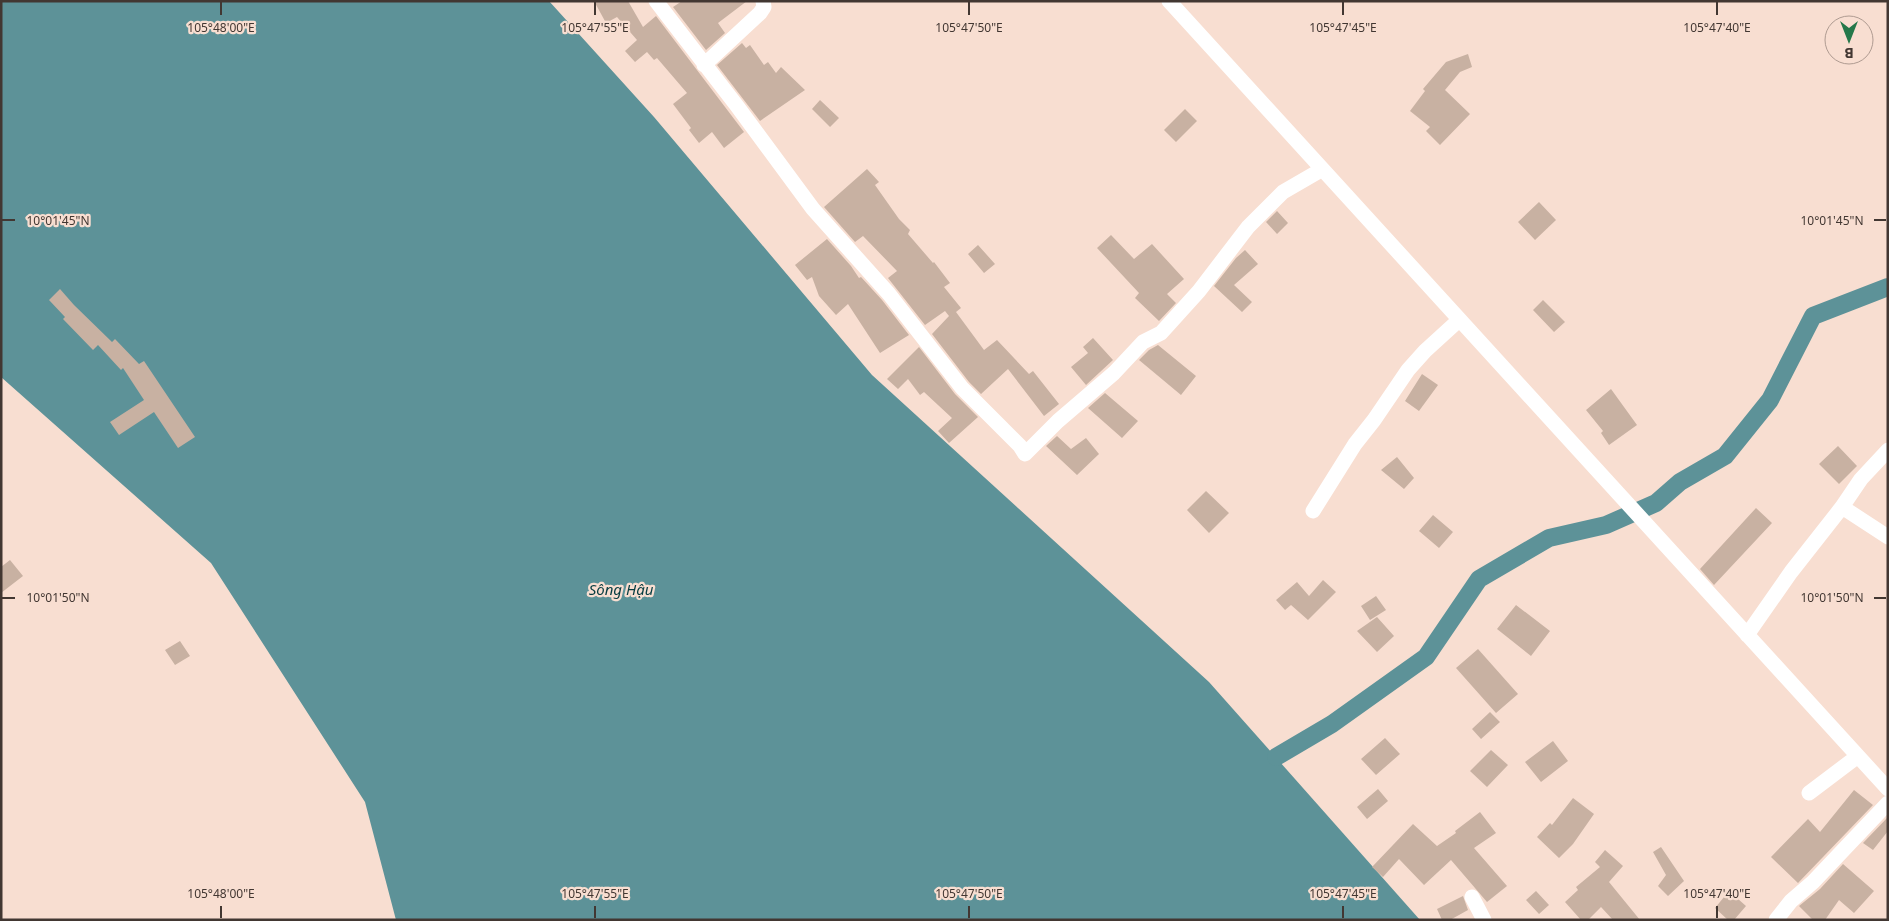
<svg xmlns="http://www.w3.org/2000/svg" width="1889" height="921" font-family="'Noto Sans',sans-serif">
	<rect width="100%" height="100%" fill="#f8ded1"/>
	<path fill="#5d9298" d="M1,1H549L654,117L872,375L1209,682L1420,920H396L365,802L211,563L1,377Z"/>
	<g fill="none" stroke-linecap="round" stroke-linejoin="round">
		<path stroke="#5d9298" stroke-width="18" d="M1276,757L1332,724L1426,657L1479,579L1549,538L1606,525L1656,503L1680,482L1725,456L1770,400L1813,316L1888,287"/>
	</g>
	<path fill="#c8b1a2" d="M594,1H628L643,27L656,16L744,132L724,148L712,132L699,143L689,130L691,128L673,104L687,93L657,58L654,60L647,52L635,62L625,51L637,40L617,17L606,23Z
		M682,1H747L718,23L725,33L706,50L673,7Z
		M742,43L746,48L750,45L764,65L768,62L776,73L781,67L805,90L760,121L717,65Z
		M1468,54L1472,67L1460,72L1445,90L1470,114L1440,145L1426,131L1430,127L1410,111L1425,91L1423,89L1446,62Z
		M820,100L839,118L830,127L812,109Z
		M1185,109L1197,121L1176,142L1164,130Z
		M867,169L879,182L875,185L899,219L910,230L908,234L933,263L934,262L950,283L944,287L961,308L956,312L984,350L997,340L1029,374L1033,371L1059,404L1044,416L1008,369L981,394L969,382L932,334L949,316L945,311L925,325L888,278L897,271L863,236L855,242L824,207Z
		M1539,202L1556,220L1535,240L1518,222Z
		M1277,211L1288,223L1277,234L1266,222Z
		M1111,235L1134,259L1152,244L1184,279L1167,294L1176,303L1159,321L1135,298L1139,293L1097,248Z
		M827,239L851,266L859,278L861,277L882,300L909,335L880,353L848,304L836,315L819,296L812,277L807,280L795,265Z
		M978,245L995,264L984,273L968,254Z
		M1245,250L1258,264L1234,285L1252,302L1242,312L1214,286L1236,258Z
		M60,289L74,305L112,342L115,339L139,364L144,361L195,437L178,448L154,412L119,435L110,422L144,400L123,368L121,370L98,345L93,350L63,319L65,317L49,300Z
		M1543,300L1565,322L1554,332L1533,310Z
		M1093,338L1113,360L1086,385L1071,367L1088,353L1083,347Z
		M1158,345L1196,376L1181,395L1139,360L1149,350Z
		M919,347L955,394L978,417L949,443L938,431L952,418L924,392L920,395L908,379L898,389L887,379Z
		M1422,374L1438,385L1419,411L1405,401Z
		M1611,389L1637,425L1609,445L1601,433L1603,431L1586,410Z
		M1105,393L1138,421L1122,438L1088,408Z
		M1057,436L1071,449L1086,438L1099,454L1077,475L1046,446Z
		M1838,446L1857,466L1839,484L1819,464Z
		M1397,457L1414,478L1404,489L1381,470Z
		M1206,491L1229,513L1209,533L1187,510Z
		M1756,508L1772,523L1714,585L1700,569Z
		M1433,515L1453,532L1439,548L1419,531Z
		M10,560L23,576L1,593V567Z
		M1323,580L1336,592L1308,620L1291,605L1285,610L1276,600L1297,582L1309,596Z
		M1376,596L1386,610L1370,620L1361,606Z
		M1516,605L1550,631L1531,656L1497,629Z
		M1377,617L1394,636L1377,652L1357,631Z
		M180,641L190,656L175,665L165,650Z
		M1478,649L1518,694L1496,713L1456,668Z
		M1490,712L1500,722L1481,739L1472,729Z
		M1385,738L1400,754L1376,775L1361,759Z
		M1553,741L1568,761L1541,782L1525,762Z
		M1491,750L1508,765L1487,787L1470,771Z
		M1378,789L1388,801L1367,819L1357,807Z
		M1854,790L1873,805L1798,883L1771,857L1808,819L1820,832Z
		M1573,798L1594,814L1573,844L1559,858L1537,837L1550,823L1552,825Z
		M1480,812L1496,833L1474,848L1507,886L1487,902L1451,860L1424,885L1399,859L1383,877L1372,867L1413,824L1437,846L1456,833L1455,831Z
		M1888,817V831L1873,850L1863,843Z
		M1661,847L1684,881L1668,896L1658,886L1666,875L1653,852Z
		M1605,850L1623,866L1609,882L1640,920H1613L1601,907L1588,920H1581L1565,902L1578,890L1576,887L1600,867L1595,862Z
		M1843,864L1874,891L1854,913L1839,900L1825,920H1813L1799,906L1820,889Z
		M1536,891L1549,905L1539,914L1526,900Z
		M1729,891L1746,906L1734,920H1728L1715,908Z
		M1463,896L1468,910L1450,920H1442L1437,909Z"/>
	<g fill="none" stroke-linecap="round" stroke-linejoin="round">
		<path stroke="#fff" stroke-width="15" d="M656,1L737,106L813,209L889,294L962,388L1020,446L1025,454L1058,421L1114,373L1143,342L1161,333L1199,291L1248,227L1283,192L1321,170
			M1169,1L1888,789
			M704,65L760,13L764,7L763,1
			M1888,450L1861,479L1842,507L1888,537
			M1313,511L1355,444L1374,420L1408,370L1425,351L1459,320
			M1747,635L1791,572L1842,507
			M1809,793L1858,756
			M1472,897L1484,920
			M1776,920L1791,901L1813,882L1888,803"/>
	</g>
	<path fill="none" stroke="#423732" stroke-width="2" d="M221,2V15M595,2V15M969,2V15M1343,2V15M1717,2V15M2,220H15M1874,220H1886M2,598H15M1874,598H1886M221,906V918M595,906V918M969,906V918M1343,906V918M1717,906V918"/>
	<g text-anchor="middle" dominant-baseline="central" stroke-width="4.5" stroke-linejoin="round" paint-order="stroke">
		<g font-size="15" font-style="italic" fill="#063c41" stroke="#f8ded1">
			<text x="621" y="589">Sông Hậu</text>
		</g>
	</g>
	<g font-size="12" text-anchor="middle" fill="#423732" stroke="#f8ded1" stroke-width="4.5" stroke-linejoin="round" paint-order="stroke">
		<text x="221" y="32">105°48'00"E</text>
		<text x="595" y="32">105°47'55"E</text>
		<text x="969" y="32">105°47'50"E</text>
		<text x="1343" y="32">105°47'45"E</text>
		<text x="1717" y="32">105°47'40"E</text>
		<text x="1832" y="225">10°01'45"N</text>
		<text x="58" y="225">10°01'45"N</text>
		<text x="1832" y="602">10°01'50"N</text>
		<text x="58" y="602">10°01'50"N</text>
		<text x="221" y="898">105°48'00"E</text>
		<text x="595" y="898">105°47'55"E</text>
		<text x="969" y="898">105°47'50"E</text>
		<text x="1343" y="898">105°47'45"E</text>
		<text x="1717" y="898">105°47'40"E</text>
	</g>
	<rect width="1889" height="921" fill="none" stroke="#423732" stroke-width="5"/>
	<g transform="translate(1849 40) rotate(180)"><circle r="24" fill="#f8ded1" stroke="#af9b91"/>
	<path d="M0-4L9 19L0 12L-9 19Z" fill="#24784a"/>
	<text y="-8" font-size="14" font-weight="bold" text-anchor="middle" fill="#423732">B</text>
	</g>
</svg>
